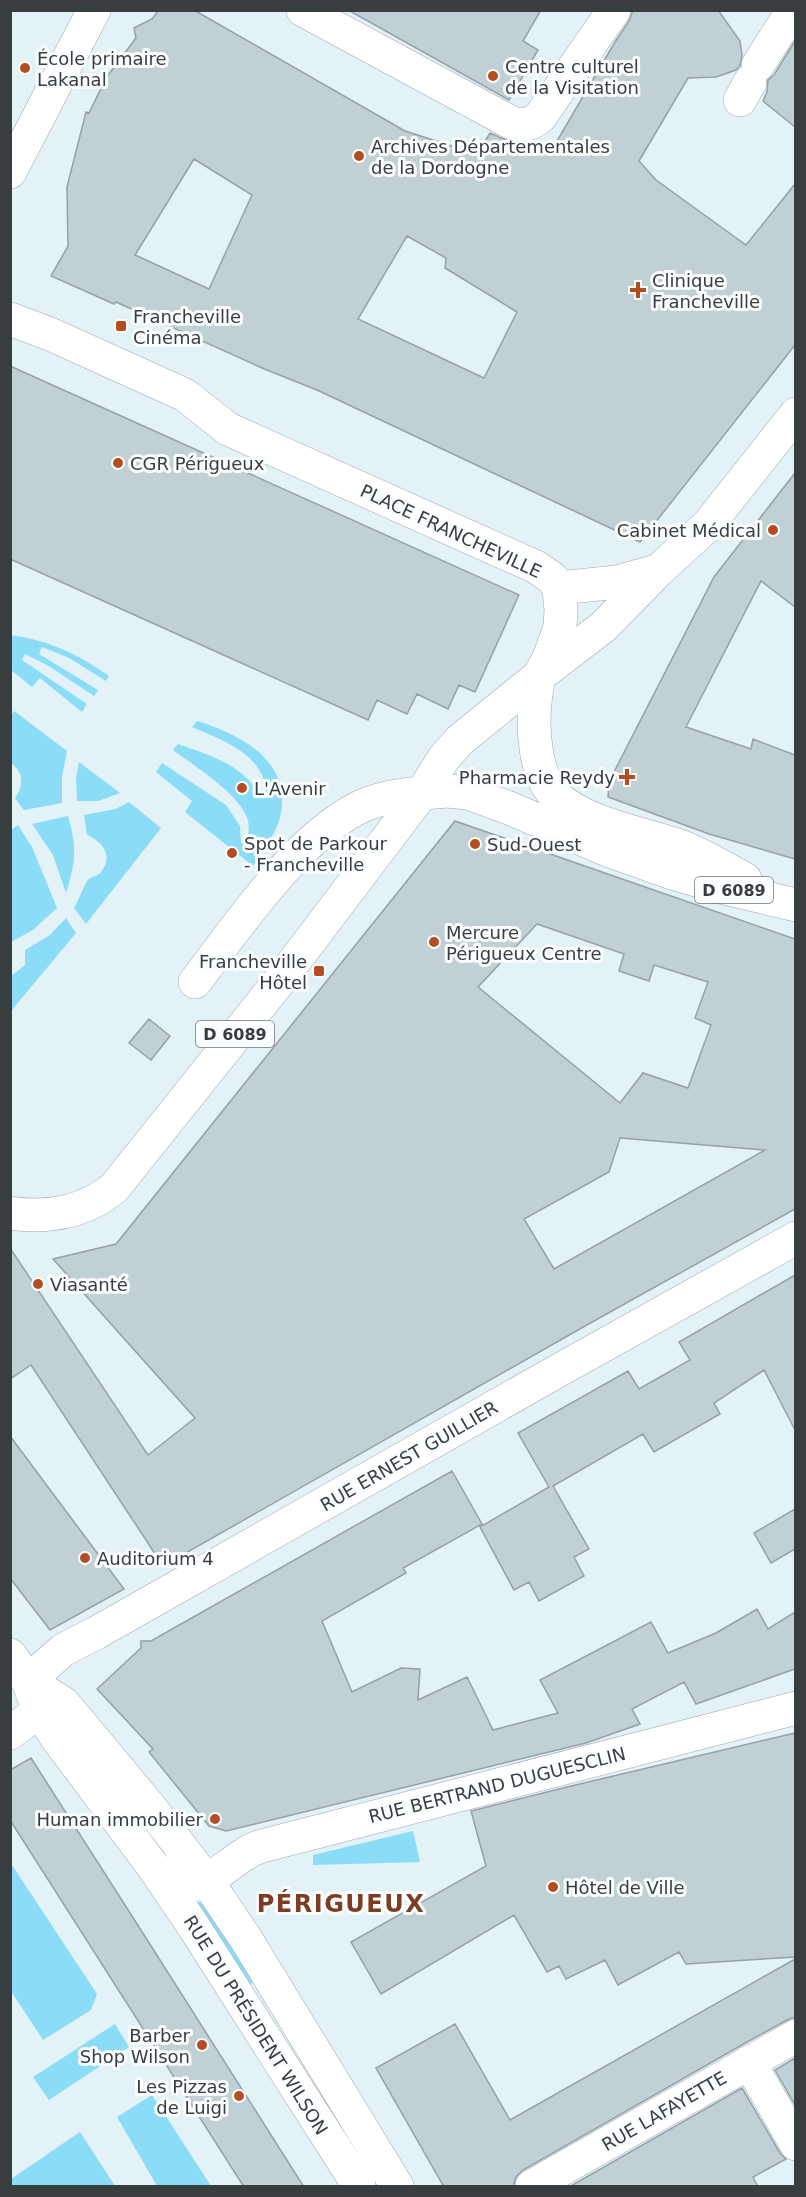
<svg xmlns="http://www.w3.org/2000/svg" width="806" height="2197" font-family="'DejaVu Sans',sans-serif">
	<rect width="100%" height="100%" fill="#e3f2f7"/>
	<path fill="#8adcf7" d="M10,635C48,640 78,654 109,676L106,681L69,658L42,647L39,654L98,690L94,696L47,665L25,654L22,660L87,704L82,712L40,678L32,687L11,670Z
		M14,711L67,751L62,777V803L24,810L15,798C24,786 24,772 11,763V716Z
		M197,721C242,735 296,763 279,821C274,837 262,851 253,866L185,812L192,801L156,772L162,763L226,805L240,826L241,843L245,844C248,837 250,828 248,821C243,796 193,765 173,750L178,744C210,755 243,765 261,796L266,794C266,755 222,740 192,727Z
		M79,762L120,793L98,801H77L76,779Z
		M129,802L161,828L86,924L74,908C78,902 85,882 89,879C93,876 98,876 101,872C114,856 102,841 87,835L84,815L116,809Z
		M68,816C77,848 76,861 66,893L53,855L32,824Z
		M18,825L32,847L57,908L33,930L11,942V830Z
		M66,918L76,933L11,1011V976L25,965V950L50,935Z
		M413,1831L420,1862L313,1865V1855Z
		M10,1862L97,1994L91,2010L43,2040L11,1991Z
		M198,1902L204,1904L253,1982L243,1989L193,1907Z
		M115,2024L129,2047L49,2100L33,2077Z
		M152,2095L211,2186H157L117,2117Z
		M80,2132L115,2186H11V2179Z"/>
	<path fill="#c1d0d5" stroke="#94a2a7" stroke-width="1.5" fill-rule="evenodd" d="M159,10H194L405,131L477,154L490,133L508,141L532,142L550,153L615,42L629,21L633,10H718L740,41L742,55L740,66L736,70L716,77L688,78L639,161L656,180L746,245L795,184V345L640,542L317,390L262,368L116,302L114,304L51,276L68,246L67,187L86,112L89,113L106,78L136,38L134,28L152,19ZM194,159L252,195L209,289L135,255ZM407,236L446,258L445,268L517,312L484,378L358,319Z
		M348,10H541L523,41L538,50L509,100Z
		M795,41V127L763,101L767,92L768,80L774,75Z
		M10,366L519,595L475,692L459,685L448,709L417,694L407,714L377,700L368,720L10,559Z
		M795,473V607L761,581L686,727L751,749L753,739L795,755V859L709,834L608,797L609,784L615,770L714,577Z
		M455,821L795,939V1209L585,1326L163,1566L31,1365L10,1379V1248L148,1455L195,1418L53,1259L116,1244ZM537,924L624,954L619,971L649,981L654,965L708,982L695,1018L711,1025L688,1088L643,1073L620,1103L478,987ZM620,1138L765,1150L554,1269L524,1219L609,1172Z
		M149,1019L170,1036L151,1060L129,1043Z
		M795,1275V1430L764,1370L714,1403L720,1414L654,1452L643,1434L553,1486L589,1549L574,1557L584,1576L539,1601L529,1582L514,1590L480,1527L549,1487L518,1433L628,1371L639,1389L690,1360L679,1342Z
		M10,1436L124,1589L50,1630L10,1578Z
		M452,1471L482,1524L403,1568L406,1573L322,1621L352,1692L401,1668L420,1669L418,1700L467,1677L493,1730L558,1713L540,1680L651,1622L668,1653L716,1633L757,1609L768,1629L795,1612V1669L696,1704L684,1682L632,1709L640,1724L586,1743L226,1831L209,1826L149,1752L153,1749L97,1689L141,1648V1641H151Z
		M795,1509V1549L771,1563L754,1533Z
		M795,1733V1957L686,1964L679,1952L618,1985L605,1960L566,1979L559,1966L547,1972L514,1915L381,1994L351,1942L486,1866L471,1811L567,1787Z
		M31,1758L139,1927L304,2187H244L10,1820V1770Z
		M795,1959V2017L787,2020L740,2046L523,2170L516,2177L513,2187H444L376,2068L455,2024L510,2120Z
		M795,2058V2105L775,2070Z
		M742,2088L780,2153L786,2159L753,2177L758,2187H569Z"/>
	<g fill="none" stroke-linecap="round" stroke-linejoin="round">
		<g stroke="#9ba9af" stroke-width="34">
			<path id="minor" d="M303,10L512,123C524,126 530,125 540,117L614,10
				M758,65L793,10
				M740,100L750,82
				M10,172L94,10
				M559,588L617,582L657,571
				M539,676L603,627L659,570L708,525L796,414
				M195,982C238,926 294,842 356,809C377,798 399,795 422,793
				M28,1681L63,1650L96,1633L554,1373L796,1238
				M10,1733L39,1711
				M152,1865C160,1872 168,1882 178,1884C205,1891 224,1866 245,1854C250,1850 256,1848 262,1846L796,1708
				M749,2062L796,2144
				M532,2186L796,2036"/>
		</g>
		<g stroke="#9ba9af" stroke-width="34">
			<path id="major" d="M10,319L50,334L185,395L228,429L536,567L552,578L559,588L561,610L560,627L549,658L539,676L460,740L444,758L422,793L281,979L114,1188C85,1212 47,1219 10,1213
				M539,676C534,701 532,723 536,748C538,763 542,779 551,791C577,822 642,833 680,846C702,854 724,868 745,879
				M422,793L448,791L468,793L509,808L610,851L672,873L716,886L796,905
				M10,1655L28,1681L39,1711L59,1741L152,1865L194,1927L359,2186
				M28,1681L63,1703L81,1724L150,1807L207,1881L246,1939L397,2186"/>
		</g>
		<use href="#minor" stroke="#fff" stroke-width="33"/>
		<use href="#major" stroke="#fff" stroke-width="33"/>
	</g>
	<g fill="#b44e22" stroke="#fafdfe" stroke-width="2">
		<circle cx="25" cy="68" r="6"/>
		<circle cx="493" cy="76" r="6"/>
		<circle cx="359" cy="156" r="6"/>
		<path d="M635 281h6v6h6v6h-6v6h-6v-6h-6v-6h6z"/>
		<rect x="115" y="320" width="12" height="12" rx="3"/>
		<circle cx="118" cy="463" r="6"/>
		<circle cx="773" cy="530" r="6"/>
		<path d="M624 768h6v6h6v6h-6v6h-6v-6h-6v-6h6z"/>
		<circle cx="242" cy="788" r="6"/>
		<circle cx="475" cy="844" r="6"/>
		<circle cx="232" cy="853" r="6"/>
		<circle cx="434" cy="942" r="6"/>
		<rect x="313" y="965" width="12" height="12" rx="3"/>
		<circle cx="38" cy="1284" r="6"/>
		<circle cx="85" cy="1558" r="6"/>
		<circle cx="215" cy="1819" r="6"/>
		<circle cx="553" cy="1887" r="6"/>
		<circle cx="202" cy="2045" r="6"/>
		<circle cx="239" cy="2096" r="6"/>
	</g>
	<g text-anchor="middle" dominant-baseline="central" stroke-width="6" stroke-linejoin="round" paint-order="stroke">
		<g fill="#fafdfe" stroke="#727779" stroke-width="1.5">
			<rect x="695" y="877" width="78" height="26" rx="4.5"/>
			<rect x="196" y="1021" width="78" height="26" rx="4.5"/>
		</g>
		<g font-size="16" font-weight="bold" fill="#383e40">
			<text x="734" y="890">D 6089</text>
			<text x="235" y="1034">D 6089</text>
		</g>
		<g font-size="18" fill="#383e40" stroke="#fafdfe" text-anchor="start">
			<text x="37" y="58">École primaire<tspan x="37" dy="21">Lakanal</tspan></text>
			<text x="505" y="66">Centre culturel<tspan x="505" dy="21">de la Visitation</tspan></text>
			<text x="371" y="146">Archives Départementales<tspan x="371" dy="21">de la Dordogne</tspan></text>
			<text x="652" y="280">Clinique<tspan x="652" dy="21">Francheville</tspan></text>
			<text x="133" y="316">Francheville<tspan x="133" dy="21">Cinéma</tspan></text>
			<text x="130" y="463">CGR Périgueux</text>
			<text x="761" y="530" text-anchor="end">Cabinet Médical</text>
			<text x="615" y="777" text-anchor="end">Pharmacie Reydy</text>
			<text x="254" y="788">L'Avenir</text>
			<text x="244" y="843">Spot de Parkour<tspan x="244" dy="21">- Francheville</tspan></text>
			<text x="487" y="844">Sud-Ouest</text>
			<text x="446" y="932">Mercure<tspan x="446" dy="21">Périgueux Centre</tspan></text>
			<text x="307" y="961" text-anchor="end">Francheville<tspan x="307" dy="21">Hôtel</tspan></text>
			<text x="50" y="1284">Viasanté</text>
			<text x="97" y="1558">Auditorium 4</text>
			<text x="203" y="1819" text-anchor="end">Human immobilier</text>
			<text x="565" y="1887">Hôtel de Ville</text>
			<text x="190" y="2035" text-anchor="end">Barber<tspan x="190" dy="21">Shop Wilson</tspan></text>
			<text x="227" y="2086" text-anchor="end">Les Pizzas<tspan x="227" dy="21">de Luigi</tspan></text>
		</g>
		<g font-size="18" fill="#383e40" stroke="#fafdfe">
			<text transform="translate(451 531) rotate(25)">PLACE FRANCHEVILLE</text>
			<text transform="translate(409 1456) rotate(-30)">RUE ERNEST GUILLIER</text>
			<text transform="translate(497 1785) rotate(-14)">RUE BERTRAND DUGUESCLIN</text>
			<text transform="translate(256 2025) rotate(58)">RUE DU PRÉSIDENT WILSON</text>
			<text transform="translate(664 2111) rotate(-30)">RUE LAFAYETTE</text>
		</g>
		<g font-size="24" font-weight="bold" letter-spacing="1.5" fill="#7e3c21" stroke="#fafdfe">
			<text x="341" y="1904">PÉRIGUEUX</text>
		</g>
	</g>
	<rect width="806" height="2197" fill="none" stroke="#383e40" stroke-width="24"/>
</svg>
